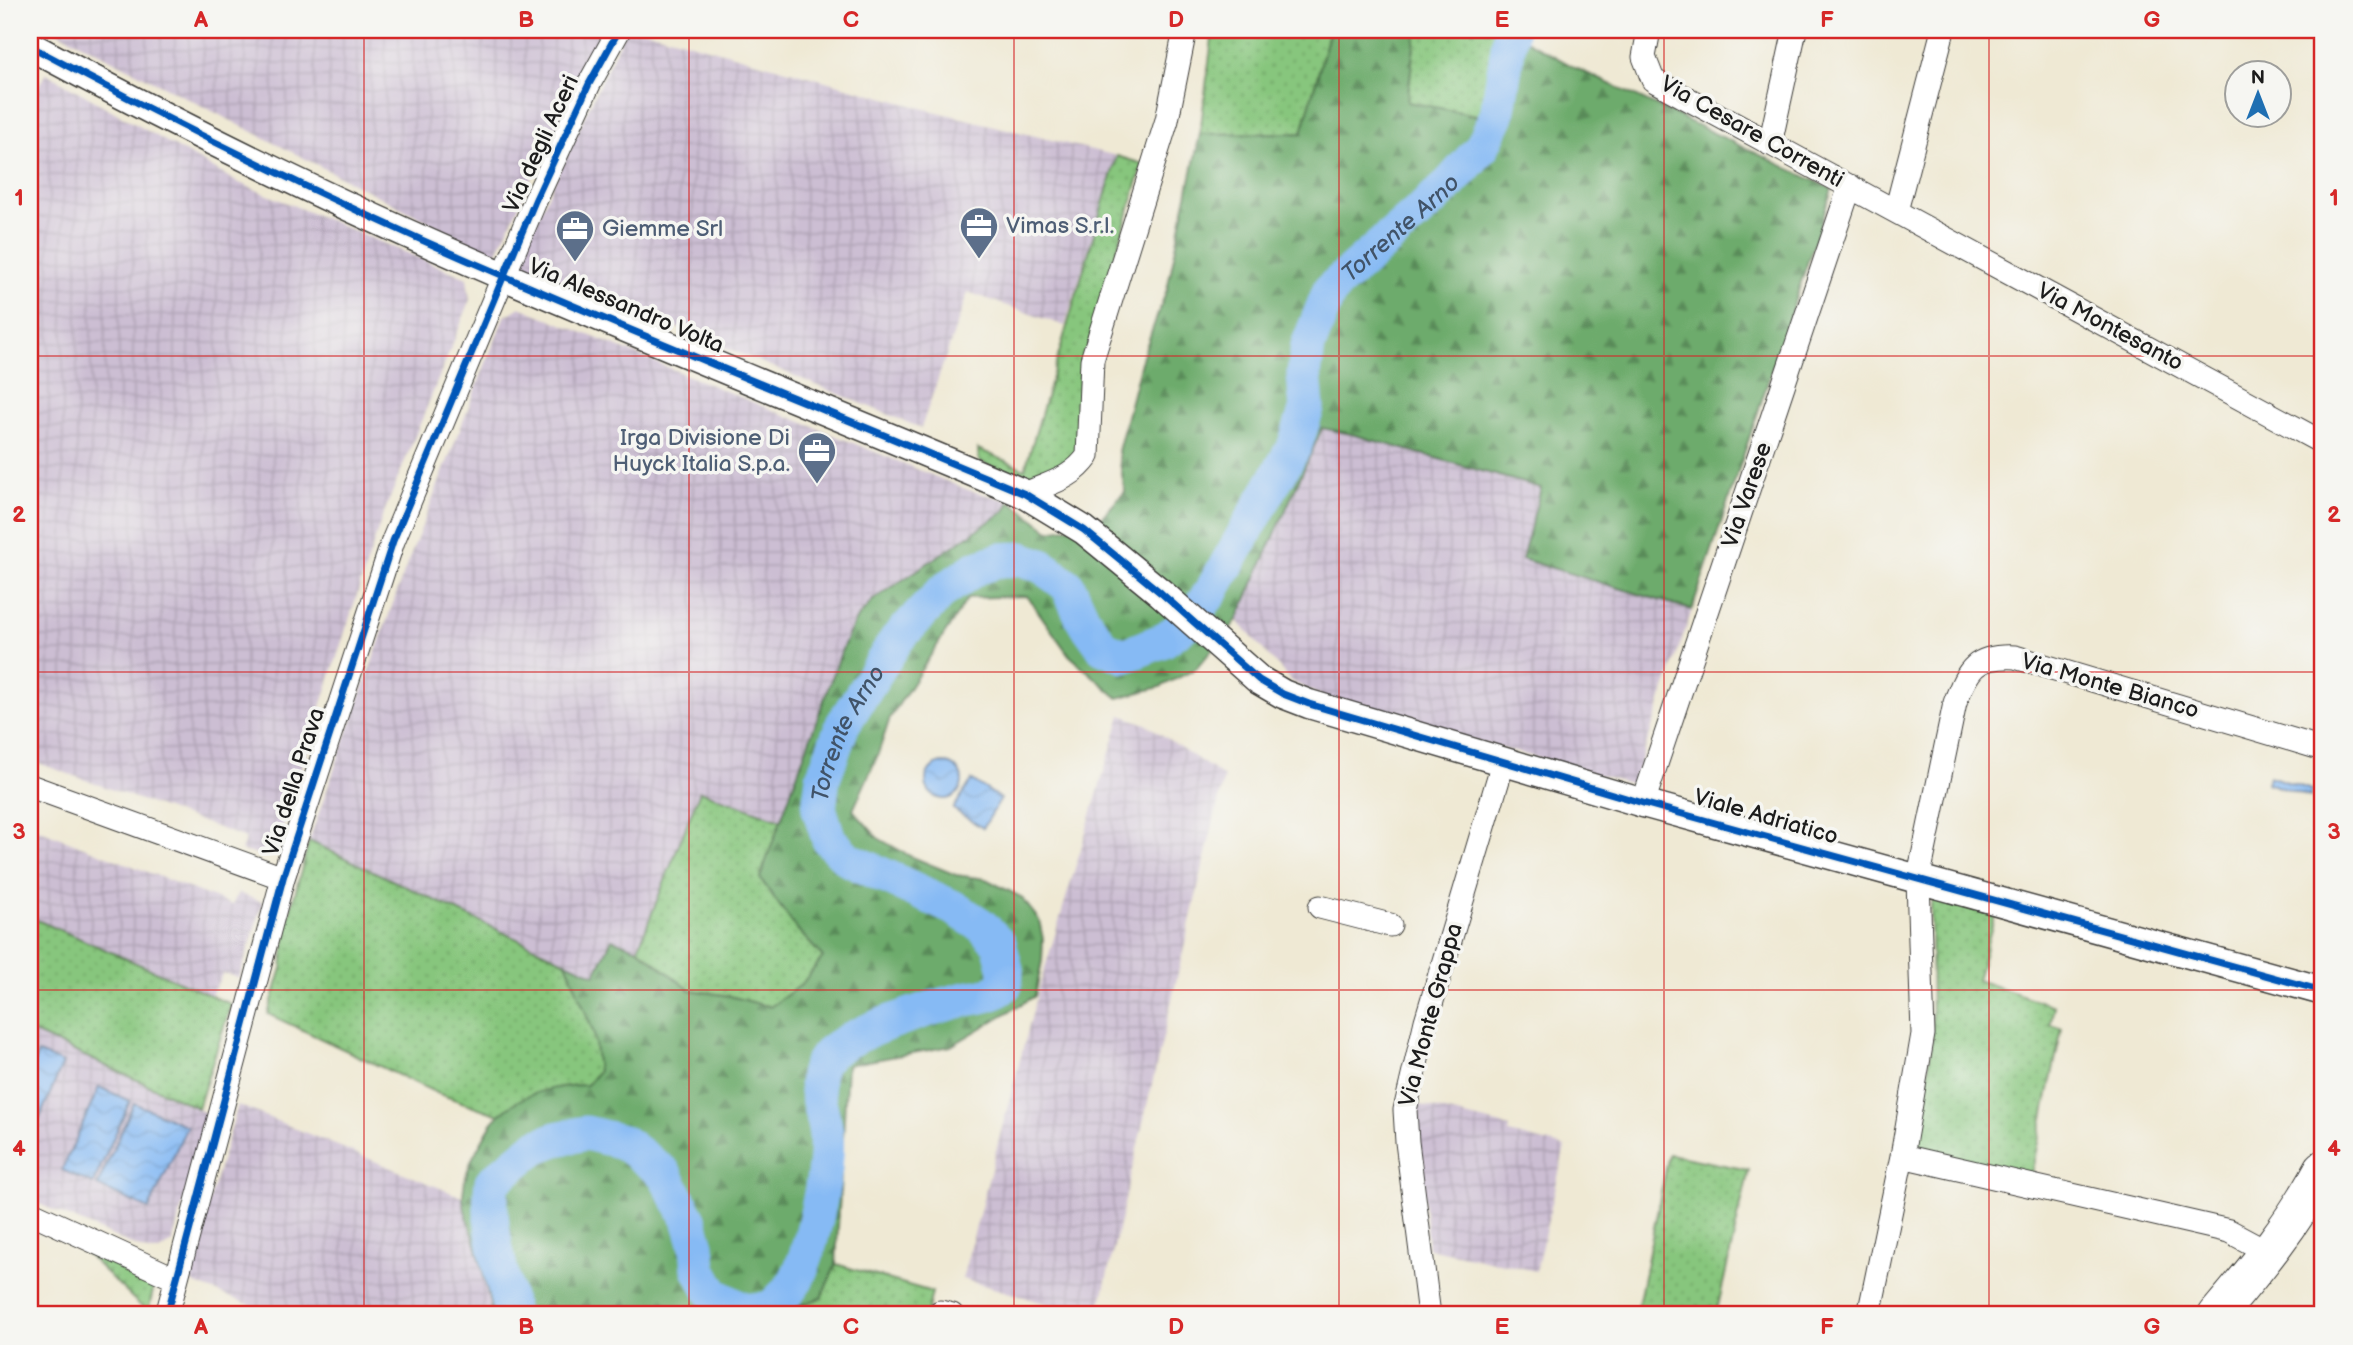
<svg xmlns="http://www.w3.org/2000/svg" width="2353" height="1345" font-family="'Balsamiq Sans',sans-serif">
	<defs>
		<pattern id="industrial-grid" width="8" height="8" patternUnits="userSpaceOnUse" patternTransform="scale(1.75)"><rect width="8" height="8" fill="#ccbed3"/><path d="M0 4h8M4 0v8" fill="none" stroke="#afa3b5"/></pattern>
		<pattern id="grass-dots" width="8" height="8" patternUnits="userSpaceOnUse" patternTransform="scale(1.75)"><rect width="8" height="8" fill="#87c67d"/><path d="M2 2h.1M6 6h.1" fill="none" stroke="#74aa6b" stroke-width="1.8" stroke-linecap="round"/></pattern>
		<pattern id="forest-firs" width="22" height="20" patternUnits="userSpaceOnUse" patternTransform="scale(1.75)"><rect width="22" height="20" fill="#6dab6c"/><path d="M5 1l3.5 6h-7zM16 11l3.5 6h-7z" fill="#598a58"/></pattern>
		<pattern id="water-waves" width="16" height="10" patternUnits="userSpaceOnUse" patternTransform="scale(1.75)"><rect width="16" height="10" fill="#86baf4"/><path d="M0 5q4-4 8 0t8 0" fill="none" stroke="#739fd1"/></pattern>
	</defs>
	<rect width="100%" height="100%" fill="#f6f6f2"/>
	<filter id="ink" filterUnits="userSpaceOnUse"><feTurbulence type="fractalNoise" baseFrequency=".0143" numOctaves="2"/><feDisplacementMap in="SourceGraphic" scale="14" xChannelSelector="R" yChannelSelector="G"/><feConvolveMatrix kernelMatrix="1 2 1 2 8 2 1 2 1" color-interpolation-filters="sRGB"/></filter>
	<filter id="wash" filterUnits="userSpaceOnUse"><feTurbulence type="fractalNoise" baseFrequency=".00686" numOctaves="4" result="noise"/><feDisplacementMap in="SourceGraphic" scale="28" xChannelSelector="R" yChannelSelector="G"/><feGaussianBlur stdDeviation="1.57" result="paint"/><feColorMatrix in="noise" values="0 0 0 0 0 0 0 0 0 0 0 0 0 0 0 0 0 1.4 0 .05"/><feComposite in="paint" operator="in"/></filter>
	<g filter="url(#wash)">
		<rect width="100%" height="100%" fill="#efe9d4"/>
		<path fill="url(#industrial-grid)" d="M54,30H602L495,256Z
			M625,30H644L925,109L1117,156L1065,326L968,292L921,428L517,262Z
			M46,73L237,182L467,278L470,301L381,520L274,853L262,855L241,851L246,838L30,760V101Z
			M520,307L968,490L1010,501L1005,511L873,600L860,614L843,647L781,820L700,792L638,949L612,939L595,975L309,841L404,572L504,317Z
			M1322,428L1351,434L1541,489L1522,559L1692,610L1633,784L1441,732L1325,698L1291,681L1237,620Z
			M1121,715L1146,724L1224,777L1098,1315H1086L962,1279L1039,988Z
			M30,826L232,905L238,893L263,902L239,978L223,973L211,995L30,917Z
			M30,1031L208,1114L172,1243L160,1251H147L30,1200Z
			M1416,1104L1510,1127L1509,1133L1565,1147L1536,1271L1428,1248Z
			M238,1105L462,1197L483,1268L492,1315H276L193,1283L188,1272Z"/>
		<path fill="url(#grass-dots)" stroke="#52714c" stroke-width="2" d="M1213,30H1330L1302,133L1200,134Z
			M1416,30H1501L1485,117L1407,102Z
			M1117,156L1143,164L1080,373L1079,435L1076,457L1066,469L1040,478L1020,479L979,461L978,449L1025,469Z
			M700,791L781,820L760,878L796,928L823,957L801,985L770,1007L730,996L690,990L638,949Z
			M309,841L566,962L594,1034L598,1071L587,1085C555,1085 524,1094 499,1115L439,1094L268,1014L282,968L287,924Z
			M1936,896L1995,915L1977,980L2054,1006L2050,1024L2062,1028L2031,1175L1925,1153L1918,1146L1932,1043L1931,904Z
			M30,917L231,1004L198,1108L30,1031Z
			M1669,1154L1749,1170L1716,1315H1636Z
			M73,1241L156,1277L148,1313Z
			M836,1264L932,1292L927,1315H824L794,1307L821,1298Z"/>
		<path fill="url(#forest-firs)" stroke="#446444" stroke-width="2" d="M1330,30H1416L1407,102L1503,120L1517,35L1576,68L1832,189L1692,610L1522,559L1541,488L1351,434L1322,428L1237,620L1196,669L1160,687L1118,698L1069,655L1027,596L968,598L890,718L877,757L853,810L878,838L910,856L956,875L986,879L1021,897L1039,920L1043,939L1042,961L1035,996L951,1046L847,1065L836,1264L821,1298L794,1307L785,1315H694L675,1310L673,1315H492C488,1290 482,1266 475,1241C471,1227 462,1209 463,1195C464,1176 471,1159 480,1144C485,1136 489,1127 494,1121C515,1094 555,1085 587,1085L598,1072L594,1034L566,962L595,975L612,939L638,949L690,990L730,996L770,1007L801,985L823,957L796,928L760,878L843,647L855,621L873,600L1005,511L1010,501L1050,531L1097,522L1125,492L1118,451L1142,358L1167,289L1200,134L1302,133Z"/>
		<path fill="url(#water-waves)" stroke="#516b88" stroke-width="2" d="M926 781a18 18 0 1 1 36 0a18 18 0 1 1-36 0Z
			M2269,776L2312,790L2310,797L2267,783Z
			M972,780L1001,799L983,828L953,809Z
			M38,1053L63,1063L30,1141V1072Z
			M99,1087L130,1101L93,1184L62,1170Z
			M134,1103L187,1126L149,1209L97,1186Z"/>
		<g fill="none" stroke-linecap="round" stroke-linejoin="round">
			<path stroke="#86baf4" stroke-width="35" id="s1" d="M511,1315C502,1271 486,1228 492,1182L535,1147L556,1139L586,1133L623,1142L664,1173L689,1219L697,1246L699,1269L713,1294L745,1311L771,1308C778,1301 787,1293 793,1285C811,1256 829,1169 826,1135C824,1109 806,1082 825,1058C843,1034 930,1008 961,1000C978,996 992,997 1005,985L1006,970L999,943L981,925L954,908L848,859L829,840L819,808L823,778L843,724L897,639L943,591L976,568L1000,560L1022,559L1042,566L1068,586L1083,619L1103,647L1124,656L1164,640L1187,623L1210,594L1295,445L1307,408L1304,374L1308,346L1330,290L1445,189L1482,147L1497,115L1511,30"/>
		</g>
	</g>
	<g filter="url(#ink)">
		<g fill="none" stroke-linecap="round" stroke-linejoin="round">
			<g stroke="#3c3b38" stroke-width="25">
				<path id="minor" d="M1649,30L1644,57L1653,80L2323,443
					M1770,144L1795,30
					M1896,211L1943,30
					M1025,494C1051,482 1071,480 1088,456L1092,360L1167,120L1185,30
					M30,786L283,878
					M1643,803L1850,186
					M1320,907L1390,925
					M1902,1156L2229,1231L2270,1253
					M30,1212L176,1279
					M167,1315L283,878L393,541L535,201L589,84L619,30
					M939,1315L940,1312L952,1315
					M1429,1315L1407,1142L1405,1110L1426,1021L1503,763
					M1869,1315L1902,1156L1923,1034L1918,880L1955,703C1968,668 1976,655 2015,657L2323,749"/>
			</g>
			<g stroke="#3c3b38" stroke-width="31">
				<path id="tertiary" d="M30,46C184,129 342,207 504,276C677,351 852,421 1025,494L1084,530L1161,593L1259,680L1283,694L1309,704L1643,803L2323,991"/>
			</g>
			<g stroke="#3c3b38" stroke-width="39">
				<path id="primary" d="M2217,1315C2256,1269 2294,1223 2323,1169"/>
			</g>
			<use href="#minor" stroke="#fff" stroke-width="23"/>
			<use href="#tertiary" stroke="#fff" stroke-width="28"/>
			<use href="#primary" stroke="#fff" stroke-width="37"/>
			<g stroke="#f6f6f2" stroke-width="11">
				<path id="cycleway" d="M30,46C184,129 342,207 504,276C677,351 852,421 1025,494L1084,530L1161,593L1259,680L1283,694L1309,704L1643,803L2323,991
					M167,1315L283,878L393,541L535,201L589,84L619,30"/>
			</g>
			<use href="#cycleway" stroke="#0057b8" stroke-width="7"/>
		</g>
	</g>
	<path fill="none" stroke="#d62828" stroke-width="2" stroke-opacity="0.55" d="M364,30V1315M689,30V1315M1014,30V1315M1339,30V1315M1664,30V1315M1989,30V1315M30,356H2323M30,672H2323M30,990H2323"/>
	<defs>
		<g id="office-pin" transform="scale(2.0125)"><path d="M0 17L-7.5 6A9.5 9.5 0 1 1 7.5 6Z" fill="#5c6f8a" stroke="#f6f6f2"/><path d="M-6-3h4V-5.5h4V-3h4V5H-6ZM-1-4.5V-3h2v-1.5ZM-6 0V1H6V0Z" fill="#fff"/></g>
	</defs>
	<g fill-rule="evenodd">
		<use href="#office-pin" x="979" y="226"/>
		<use href="#office-pin" x="575" y="229"/>
		<use href="#office-pin" x="817" y="451"/>
	</g>
	<g text-anchor="middle" dominant-baseline="central" stroke-width="7" stroke-linejoin="round" paint-order="stroke">
		<g font-size="23" fill="#1c1c1c" stroke="#f6f6f2">
			<text transform="translate(1752 132) rotate(29)">Via Cesare Correnti</text>
			<text transform="translate(541 144) rotate(-65)">Via degli Aceri</text>
			<text transform="translate(626 306) rotate(23)">Via Alessandro Volta</text>
			<text transform="translate(2110 327) rotate(28)">Via Montesanto</text>
			<text transform="translate(1747 495) rotate(-71)">Via Varese</text>
			<text transform="translate(2110 686) rotate(16)">Via Monte Bianco</text>
			<text transform="translate(294 782) rotate(-72)">Via della Prava</text>
			<text transform="translate(1766 817) rotate(16)">Viale Adriatico</text>
			<text transform="translate(1431 1015) rotate(-75)">Via Monte Grappa</text>
		</g>
		<g font-size="23" fill="#4e5e75" stroke="#f6f6f2" text-anchor="start">
			<text x="1006" y="226">Vimas S.r.l.</text>
			<text x="602" y="229">Giemme Srl</text>
			<text x="790" y="438" text-anchor="end">Irga Divisione Di<tspan x="790" dy="26">Huyck Italia S.p.a.</tspan></text>
		</g>
		<g font-size="24" font-style="italic" fill="#415368" stroke="#f6f6f2">
			<text stroke="none"><textPath href="#s1" startOffset="2294">Torrente Arno</textPath></text>
			<text stroke="none"><textPath href="#s1" startOffset="1349">Torrente Arno</textPath></text>
		</g>
	</g>
	<rect width="2353" height="1345" fill="none" stroke="#f6f6f2" stroke-width="77"/>
	<g transform="translate(2258 94)"><circle r="33" fill="#f6f6f2" stroke="#9f9f9c" stroke-width="2"/>
	<path d="M0-5L12 26L0 18L-12 26Z" fill="#1f6fb2"/>
	<text y="-10" font-size="19" font-weight="bold" text-anchor="middle" fill="#1c1c1c">N</text>
	</g>
	<rect x="38" y="38" width="2276" height="1268" fill="none" stroke="#d62828" stroke-width="2.5"/>
	<g font-size="23" text-anchor="middle" font-weight="bold" fill="#d62828">
		<text x="201" y="27">A</text>
		<text x="526" y="27">B</text>
		<text x="851" y="27">C</text>
		<text x="1176" y="27">D</text>
		<text x="1502" y="27">E</text>
		<text x="1827" y="27">F</text>
		<text x="2152" y="27">G</text>
		<text x="19" y="205">1</text>
		<text x="2334" y="205">1</text>
		<text x="19" y="522">2</text>
		<text x="2334" y="522">2</text>
		<text x="19" y="839">3</text>
		<text x="2334" y="839">3</text>
		<text x="19" y="1156">4</text>
		<text x="2334" y="1156">4</text>
		<text x="201" y="1334">A</text>
		<text x="526" y="1334">B</text>
		<text x="851" y="1334">C</text>
		<text x="1176" y="1334">D</text>
		<text x="1502" y="1334">E</text>
		<text x="1827" y="1334">F</text>
		<text x="2152" y="1334">G</text>
	</g>
</svg>
